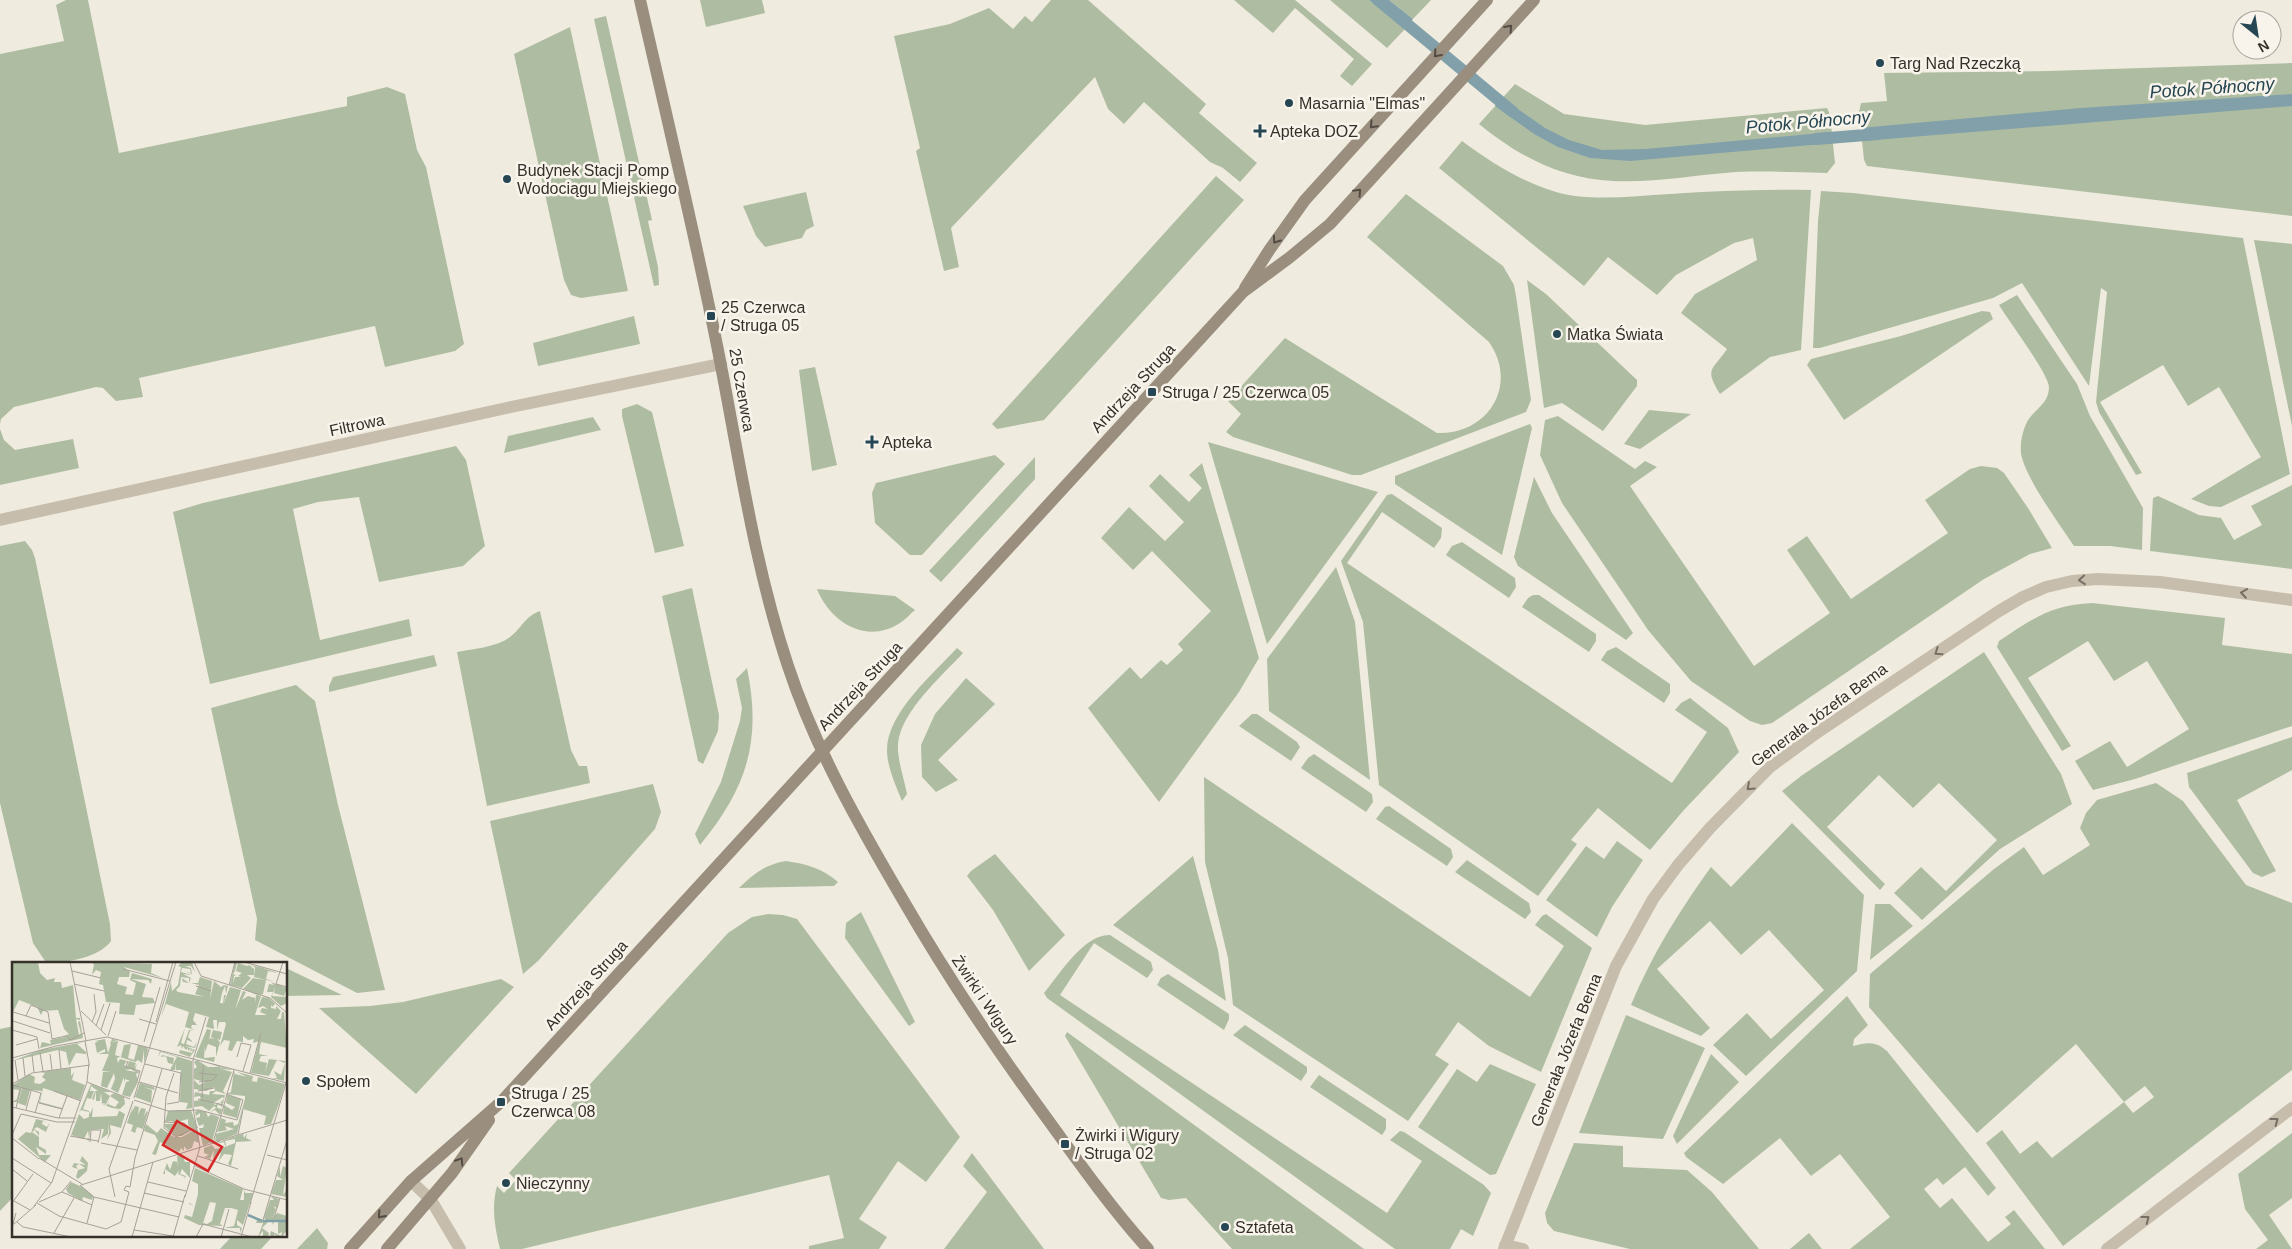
<svg xmlns="http://www.w3.org/2000/svg" width="2292" height="1249" font-family="Arial,sans-serif">
	<rect width="100%" height="100%" fill="#f0ebdf"/>
	<path fill="#aebda1" fill-rule="evenodd" d="M66,0H88L119,153L347,106V97L387,87L405,94L417,150L426,167L464,344L455,351L385,367L375,326L139,378L143,397L116,401L103,388L96,387L14,407L1,419L0,424V54L64,41L56,5Z
		M700,0H762L765,13L706,27Z
		M1051,0H1088L1206,104L1199,113L1257,163L1240,182L1223,168L1210,162L1144,102L1124,124L1108,109L1095,77L951,228L959,267L944,271L916,151L920,148L894,36L950,24L989,8L1013,29L1025,16L1032,22Z
		M1234,0H1295L1372,64L1352,86L1340,76L1354,59L1295,8L1273,33Z
		M1330,0H1369L1405,29L1387,48Z
		M1389,0H1431L1413,19Z
		M606,16L652,220L648,221L658,267L659,285L654,286L594,19Z
		M570,27L628,291L581,298L571,295L564,280L514,54Z
		M2292,63V216L1867,166L1864,160L1859,112L1861,103L1887,101L1884,73L2049,71Z
		M1515,84L1564,114L1645,125L1827,108L1830,115L1835,163L1827,173C1797,172 1766,171 1736,172C1695,175 1654,183 1613,181C1561,179 1518,156 1479,124Z
		M1462,141C1492,163 1520,181 1556,192C1591,202 1633,196 1670,194C1716,191 1764,189 1811,190L1801,350L1770,357L1720,394C1704,368 1712,371 1727,349L1681,313L1695,294L1757,260L1753,238L1734,243L1676,275L1657,295L1608,257L1584,286L1439,168Z
		M1216,176L1244,200L1044,420L997,429L992,424Z
		M1821,191L1853,193L2243,238L2290,474L2221,507L2209,506L2191,499L2261,457L2219,387L2188,406L2163,365L2100,402L2142,473L2136,475L2099,412L2096,402L2107,292L2101,288L2089,386L2022,283L1993,298L1820,348H1813L1818,221Z
		M806,192L814,226L806,230L802,238L765,247L756,236L743,206Z
		M1406,194L1503,266L1514,285L1516,296L1531,400L1526,412L1361,475H1352L1233,437L1226,432L1241,414L1228,401L1285,338L1437,433C1488,435 1519,385 1489,342L1367,237Z
		M2254,240L2292,244V426Z
		M1527,280L1546,294L1637,380V386L1603,431L1562,403L1544,408Z
		M2017,295L2077,384L2090,416L2143,508L2142,550L2110,546H2074C2060,525 2024,476 2021,453C2020,443 2022,433 2026,424C2033,409 2049,405 2049,387C2048,373 2008,320 1999,305Z
		M1982,311L1990,312L1993,319L1844,420L1807,365L1811,359L1901,336Z
		M634,316L640,344L538,366L533,343Z
		M815,367L837,465L812,471L799,370Z
		M637,404L652,412L684,546L655,553L622,416V409Z
		M1649,410L1691,414L1640,449L1624,444Z
		M1558,416L1635,469L1645,461L1657,467L1630,486L1754,666L1830,613L1787,550L1807,536L1851,599L1948,533L1925,500L1970,469L1981,466L1997,468L2004,473L2028,508L2052,548L2030,554L1984,579L1772,723L1762,725L1750,721L1691,681L1648,630L1562,503L1540,455L1545,420Z
		M593,417L601,430L504,453L508,436Z
		M1530,424L1532,428L1502,555L1395,484V476Z
		M0,429L4,440L15,450L73,439L79,468L0,485Z
		M1208,442L1378,492L1267,644Z
		M456,446L466,460L485,546L463,566L379,582L359,497L318,502L293,509L320,640L409,619L412,636L210,684L173,512L203,503Z
		M995,455L1005,464L922,555H910L875,523L872,493L876,483Z
		M1035,457V479L941,582L929,571Z
		M1202,463L1259,658L1239,692L1159,802L1088,708L1130,667L1141,679L1161,660L1167,665L1183,650L1178,644L1211,611L1152,551L1133,570L1101,538L1129,507L1165,541L1184,522L1149,486L1160,474L1189,502L1202,488L1189,475Z
		M1534,477L1552,513L1633,633L1626,640L1518,566L1514,557Z
		M2292,485V569L2150,551L2153,498L2158,496L2199,515L2221,518L2234,540L2262,525L2251,506Z
		M1392,494L1442,528L1441,538L1434,548L1382,512L1347,563L1672,783L1707,732L1675,710L1681,703L1690,698L1728,728L1739,752L1683,811L1650,850L1598,808L1571,840L1577,844L1538,896L1379,785L1363,622L1341,561L1387,495Z
		M25,541L32,550L35,558L110,924L111,941C100,957 64,965 45,961L33,943L0,803V546Z
		M1462,542L1515,578L1516,587L1509,598L1446,555L1452,546Z
		M1336,567L1355,622L1370,780L1269,711L1267,659Z
		M692,588L719,715L718,731L703,764L698,761L662,596Z
		M817,589L895,596L915,610C910,614 905,620 900,623C866,645 830,622 817,589Z
		M1533,595H1539L1596,634V641L1589,652L1522,607L1528,598Z
		M2092,603L2225,618L2222,645L2292,654V726L2135,779L2093,790L2075,761L2110,741L2127,767L2189,729L2147,661L2114,681L2088,641L2028,678L2071,746L2062,751L1997,647L1999,641C2032,619 2051,605 2092,603Z
		M540,611L571,750L579,766H587L590,783L487,806L457,652C473,649 497,647 510,637C522,628 525,616 540,611Z
		M1616,647L1670,684V693L1664,703L1601,660L1607,651Z
		M957,648L963,653C942,676 901,711 898,744C897,759 904,778 907,794L902,801C896,786 887,767 887,750C887,713 933,674 957,648Z
		M1984,652L2061,774L2072,804L2000,849L1922,920L1894,893L1921,867L1946,891L1997,840L1939,783L1913,808L1879,775L1827,827L1885,884L1880,890L1782,791L1801,776Z
		M434,655L437,666L329,692V686L333,677Z
		M747,668C762,741 747,788 700,845L695,834L721,782L740,721L742,708L736,679Z
		M966,678L995,704L938,760L958,780L936,792L922,777L921,745L935,714Z
		M296,685L315,701L338,805L385,990L357,993L255,940L257,919L211,708Z
		M1252,714H1257L1297,742L1300,747L1291,761L1239,726Z
		M2292,737V770L2237,800L2276,871L2262,877L2253,873L2189,787L2187,773Z
		M1314,754L1372,794L1373,802L1366,812L1301,768L1308,758Z
		M1204,777L1530,997L1564,946L1535,925L1542,916L1546,914L1592,948L1541,1072L1489,1046L1458,1022L1435,1055L1449,1064L1408,1121L1233,1005L1228,958L1205,862Z
		M2156,783L2183,801L2246,885L2292,903V1070L2063,1246L1986,1143L2002,1130L2020,1154L2037,1141L2052,1158L2124,1102L2076,1044L1977,1133L1869,1007L1870,974L1994,869L2024,847L2043,875L2090,845L2080,828L2086,813L2097,800ZM2145,1086L2154,1097L2133,1113L2124,1102Z
		M653,784L661,812L655,829L538,961L523,974L490,821Z
		M1389,806L1451,849L1453,857L1447,866L1376,819L1385,807Z
		M1792,823L1864,895L1857,971L1746,1076L1713,1045L1747,1013L1771,1039L1824,990L1769,930L1741,955L1710,921L1657,969L1710,1028L1701,1036L1631,1005C1653,953 1678,913 1711,867L1731,887Z
		M1617,841L1643,860L1612,907L1597,937L1546,900L1586,846L1604,859Z
		M995,854L1065,935L1029,971L993,910L967,876L971,871Z
		M1193,856L1218,950L1226,1001L1113,925Z
		M1467,860L1529,903L1531,912L1525,919L1455,872Z
		M786,861C806,864 822,868 838,882L834,886L739,888C753,874 766,864 786,861Z
		M1875,904H1890L1913,926L1870,960Z
		M861,912L915,1022L909,1026L845,938L846,923Z
		M768,914L783,915L797,919L960,1137L926,1182L898,1161L859,1219L887,1237L879,1249H809V1246L844,1238L829,1175L522,1249H500C495,1228 491,1208 497,1186L504,1193L516,1180L509,1173L728,933L752,917Z
		M1110,935L1151,962L1153,970L1147,978L1094,943L1060,995L1387,1213L1422,1161L1390,1140L1400,1131L1404,1132L1484,1185L1491,1193L1473,1236L1461,1229L1450,1249H1395L1047,998L1044,993C1059,975 1084,934 1110,935Z
		M286,968L342,995L286,996Z
		M1168,974L1229,1014V1019L1224,1030L1157,985L1161,978Z
		M501,979L514,987L416,1094L319,1008L370,1006L403,1002Z
		M1847,996L1868,1025L1854,1039L1853,1046C1867,1042 1876,1041 1887,1051L1996,1188L1988,1196L1965,1167L1943,1185L1937,1178L1924,1189L1940,1208L1952,1198L1988,1242L2011,1224L2005,1217L2014,1210L2045,1249H1850L1890,1217L1840,1154L1811,1176L1780,1138L1723,1184L1686,1157L1684,1153Z
		M1626,1015L1705,1048L1663,1139L1579,1133Z
		M1245,1025L1307,1067V1072L1301,1081L1233,1035Z
		M14,1026V1196L0,1211V1029Z
		M1067,1032L1364,1249H1232L1186,1198L1169,1200L1161,1198L1065,1036Z
		M1711,1054L1739,1082L1677,1144L1673,1136Z
		M1490,1064L1536,1084L1496,1174L1490,1175L1418,1127L1457,1069L1477,1082Z
		M1319,1075L1386,1119V1129L1382,1135L1310,1087Z
		M2292,1133V1198L2269,1215L2292,1249H2256L2268,1240L2245,1209L2238,1174Z
		M1574,1143L1623,1146V1167L1687,1170L1712,1192L1759,1249H1630L1554,1231L1547,1223L1545,1213Z
		M972,1153L1044,1249H944L987,1192L963,1166Z
		M317,1228L328,1243L327,1249H297Z
		M1809,1233L1822,1249H1790Z
		M233,1235H274L261,1249H220Z"/>
	<path fill="#81a0a9" d="M1369,0H1389L1413,19L1405,29Z
		M2292,94V106L1862,141L1860,128L2081,108Z
		M1502,98L1545,128L1569,140L1602,150L1646,149L1832,132L1833,143L1630,161L1590,158L1558,147L1534,134L1495,106Z"/>
	<g fill="none" stroke-linecap="round" stroke-linejoin="round">
		<path stroke="#81a0a9" stroke-width="12" d="M1378,0L1513,112
			M1816,139L1878,134"/>
		<path stroke="#c7bdac" stroke-width="12" d="M0,520L511,407L721,364
			M411,1181L431,1200L460,1249
			M1505,1245L1523,1249
			M1504,1249L1616,966L1653,899L1678,865L1710,828L1770,767L1818,732L1999,611L2023,597L2046,587L2072,581L2098,579L2160,582L2292,600
			M2107,1249L2292,1108"/>
		<path stroke="#9a8e7e" stroke-width="12" d="M640,0C664,105 689,210 711,316C736,433 750,552 788,666C815,748 859,825 903,900C948,978 998,1052 1051,1124C1082,1167 1113,1210 1148,1249
			M1245,288L1270,249L1305,200L1487,0
			M350,1249L411,1181L501,1102L1243,292L1289,258L1330,224L1534,0
			M387,1249L452,1173L489,1120"/>
	</g>
	<defs><path id="oneway-chevron" d="M-2-3.5L2.5 0L-2 3.5" fill="none" stroke-width="1.6" stroke-linecap="round" stroke-linejoin="round" transform="scale(1.25)"/></defs>
	<g stroke="#544c43">
		<use href="#oneway-chevron" transform="translate(1509 28) rotate(-48)"/>
		<use href="#oneway-chevron" transform="translate(1437 54) rotate(132)"/>
		<use href="#oneway-chevron" transform="translate(1373 125) rotate(133)"/>
		<use href="#oneway-chevron" transform="translate(1358 192) rotate(-47)"/>
		<use href="#oneway-chevron" transform="translate(1276 240) rotate(126)"/>
		<use href="#oneway-chevron" transform="translate(460 1161) rotate(-57)"/>
		<use href="#oneway-chevron" transform="translate(381 1215) rotate(132)"/>
	</g>
	<g stroke="#776f64">
		<use href="#oneway-chevron" transform="translate(2082 580) rotate(175)"/>
		<use href="#oneway-chevron" transform="translate(2244 593) rotate(-172)"/>
		<use href="#oneway-chevron" transform="translate(1938 652) rotate(146)"/>
		<use href="#oneway-chevron" transform="translate(1750 787) rotate(137)"/>
		<use href="#oneway-chevron" transform="translate(2275 1121) rotate(-37)"/>
		<use href="#oneway-chevron" transform="translate(2146 1219) rotate(-37)"/>
	</g>
	<g fill="#254652" stroke="#f8f4eb" stroke-width="2">
		<circle cx="1880" cy="63" r="5"/>
		<circle cx="1289" cy="103" r="5"/>
		<path d="M1257.5 123.5h5v5h5v5h-5v5h-5v-5h-5v-5h5z"/>
		<circle cx="507" cy="179" r="5"/>
		<rect x="706" y="311" width="10" height="10" rx="2.5"/>
		<circle cx="1557" cy="334" r="5"/>
		<rect x="1147" y="387" width="10" height="10" rx="2.5"/>
		<path d="M869.5 434.5h5v5h5v5h-5v5h-5v-5h-5v-5h5z"/>
		<circle cx="306" cy="1081" r="5"/>
		<rect x="496" y="1097" width="10" height="10" rx="2.5"/>
		<rect x="1060" y="1139" width="10" height="10" rx="2.5"/>
		<circle cx="506" cy="1183" r="5"/>
		<circle cx="1225" cy="1227" r="5"/>
	</g>
	<g text-anchor="middle" dominant-baseline="central" stroke-width="5" stroke-linejoin="round" paint-order="stroke">
		<g font-size="16" fill="#36302a" stroke="#f8f4eb" text-anchor="start">
			<text x="1890" y="63">Targ Nad Rzeczką</text>
			<text x="1299" y="103">Masarnia "Elmas"</text>
			<text x="1270" y="131">Apteka DOZ</text>
			<text x="517" y="170">Budynek Stacji Pomp<tspan x="517" dy="18">Wodociągu Miejskiego</tspan></text>
			<text x="721" y="307">25 Czerwca<tspan x="721" dy="18">/ Struga 05</tspan></text>
			<text x="1567" y="334">Matka Świata</text>
			<text x="1162" y="392">Struga / 25 Czerwca 05</text>
			<text x="882" y="442">Apteka</text>
			<text x="316" y="1081">Społem</text>
			<text x="511" y="1093">Struga / 25<tspan x="511" dy="18">Czerwca 08</tspan></text>
			<text x="1075" y="1135">Żwirki i Wigury<tspan x="1075" dy="18">/ Struga 02</tspan></text>
			<text x="516" y="1183">Nieczynny</text>
			<text x="1235" y="1227">Sztafeta</text>
		</g>
		<g font-size="16" fill="#36302a" stroke="#f8f4eb">
			<text transform="translate(1133 388) rotate(-47)">Andrzeja Struga</text>
			<text transform="translate(742 390) rotate(80)">25 Czerwca</text>
			<text transform="translate(357 425) rotate(-12)">Filtrowa</text>
			<text transform="translate(860 686) rotate(-47)">Andrzeja Struga</text>
			<text transform="translate(1819 715) rotate(-36)">Generała Józefa Bema</text>
			<text transform="translate(586 985) rotate(-48)">Andrzeja Struga</text>
			<text transform="translate(985 1000) rotate(56)">Żwirki i Wigury</text>
			<text transform="translate(1566 1050) rotate(-68)">Generała Józefa Bema</text>
		</g>
		<g font-size="18" font-style="italic" fill="#254652" stroke="#f8f4eb">
			<text transform="translate(2212 88) rotate(-4)">Potok Północny</text>
			<text transform="translate(1808 122) rotate(-5)">Potok Północny</text>
		</g>
	</g>
	<g transform="translate(12 962)">
		<rect width="275" height="275" fill="#f0ebdf"/>
		<path d="M0,0H26L28,11L35,18L43,16L42,20H49L50,26L61,23L64,56H68V58L64,57L67,73L69,72L66,60L68,59L71,76L28,86L30,80L39,82L38,78L53,75L59,78L52,74L57,72L52,67L46,48L31,49L29,53L25,45L7,38L0,52ZM76,0L140,2L139,11L151,16L112,5L118,10L117,15H107L105,22L115,25L113,32L121,33L124,21L118,18L120,11L140,17L139,22L136,18L119,17L134,22L130,35L141,36L143,41L124,43L122,53L107,52L108,41L94,40L91,23L87,22L89,10L84,8L80,13L82,2ZM170,0H180L183,10L179,4H173L179,6L180,12L172,9L179,11L178,7L170,6L169,10L180,13L171,12L179,16L177,21L171,20L170,16L177,21V16L169,15L168,24L164,28L166,30L193,35L183,32L187,23L179,21H186L188,15L200,19L198,37L202,19L209,25L212,23L216,24L214,32L213,24L210,31L208,41H211L212,33H214L211,43L218,25L229,28L223,48L231,29L234,30L230,38L236,34L243,36V41L244,33L237,31L249,34L243,53H255L248,50L250,46L256,47L251,44L246,46L250,35L257,36L270,48L263,42L260,45L259,42V46L264,47V44L269,49L265,57H269L270,50H272L275,86L249,80L247,92L256,94H249L247,99L255,101L253,111L257,97L273,99L272,119L260,116H265L262,109L269,113L273,101L265,98L257,114L239,111L247,79L241,81L242,77L236,78L231,74V80L225,79L220,89L216,88L218,79L212,78L208,84L214,62L213,60H207L205,68V58H201L202,67L194,65L197,55L183,51L181,58L185,63H180L179,66L183,68L173,65L177,50L154,42L149,56L159,20L160,29L166,23L169,5L166,4ZM223,0L225,1L223,9L221,12L224,13L222,14L221,21L223,15H229L226,14L230,11L224,9L226,1L235,4L237,3L248,5L266,11L256,9L254,17L262,19L254,18L251,32L247,33L231,27L241,16L254,18L242,15L243,5L237,3L242,7V13H235L239,16L230,26L218,23ZM259,20L275,26L272,34L262,31L263,25L260,34L275,35V41L269,44L259,35L261,30H255L257,22L262,23ZM173,66L169,81L172,82L177,68L181,69H178L176,75L181,80L175,78L174,82L182,85L185,80L183,86L173,84L183,88L178,95L167,91L168,88L180,91L181,87L178,90L179,86L176,89V86L174,88L171,84L170,87L169,83L165,85ZM195,67L199,68L197,79L198,76L203,77L199,75L201,68L210,70L208,78L205,77L208,80L204,95V85L196,82L193,90V83L192,96L203,95L202,100L183,95ZM93,77L96,91L99,82H98L100,77L106,78L99,80L106,79L103,93L109,95L112,83L119,82L116,96L122,98L126,83L135,85L136,88L132,101V88L130,101L126,98L123,100L108,95L105,96L106,101L108,97L115,99L112,103L119,107L113,108L124,110L115,105L117,99L124,101L122,106L125,102L123,108L128,110L124,112L126,120L118,135L110,133L114,120L118,119L113,117L112,121V115L106,131L99,127L103,117L102,111L95,126L89,124L91,110L99,109H90L97,92H86L93,90V87L85,91L83,81L86,79H83ZM72,80L73,87L72,80L65,82L74,90L75,101L74,92L64,91L57,104L54,90L46,88L0,99L29,88ZM148,89L180,99V146L174,147L176,141L168,140L169,108H164L163,101V108H158L161,102L156,101L154,94L149,95L150,93L162,96L161,102L165,95L149,90L146,95ZM185,98L196,105H207L197,101L209,104L208,107L210,105L221,108L209,107L220,110L211,129L214,132L204,129L200,132L213,133L211,142L208,141L212,137L211,135L201,141L203,143L206,141L211,143L210,145L206,142L205,146L210,147L208,153L203,148L198,150L204,146L202,144L197,149L190,144L182,145V139L189,138L188,134L182,135L183,130L197,133L198,129H203L202,125L194,129L182,127V118L187,123L193,120L182,117V107L185,105L182,100ZM59,106V114L62,110L60,118L73,123L68,138L31,126L28,140L50,146L54,135L50,147L27,141L30,129L18,128L14,144L6,141L10,126L7,125L9,127L5,140H0L5,137L7,128L0,127L1,123L17,112L23,115L22,121L28,122L34,118L30,115L33,111L28,110ZM222,109L223,112L235,115L225,110L241,114L238,129L240,119L245,120L246,115L273,122L268,139L259,162L252,163L254,154L231,147L225,172L203,180L204,172L222,167L213,164L215,168L205,170L209,156L214,158L213,161L221,160L222,164L226,162L233,137V134L215,132L219,130ZM128,121L142,125L143,128L132,125L140,128L139,141L123,135ZM79,122L99,130H92L98,134L102,131L112,135L113,142L108,147L100,146L88,141L95,143L97,138L96,142L103,145L107,140L98,134L94,142L90,141L89,131L88,139H84V129L82,138L80,137L83,129H86L79,124L78,129H82L79,137L75,136L71,147L77,149L78,152L81,145L80,155L105,154L107,149L104,147L113,152L109,166L98,163L99,171L95,178L97,171L96,162V172L89,177L93,179L89,177L92,167L78,168L77,179L74,177L77,176L76,169L72,177L59,173L67,152L72,157L77,155V150L69,148L67,151ZM215,133L229,137L225,156L211,152L212,143L220,148L223,145L214,141ZM122,140L119,151L123,144L127,145L126,153L129,146L134,147L132,154L135,149L136,150L131,167L125,165L123,171L119,169L121,163L115,161ZM179,148L185,165L181,167L176,163V157L162,161L160,159L153,160L156,149ZM186,148L194,150L196,155L199,152L207,155L200,180L191,184L187,166H191L192,162L187,164L184,156L188,155V151L184,154L183,150ZM24,157L37,160L31,159L30,162L35,165L38,160L34,170L25,165L22,167L27,170V174L23,168L20,170L27,175V184L34,188V192L24,185L27,193H39L33,200L6,177L14,170L19,171ZM172,161L179,168L170,174H163L153,165V162ZM134,162L145,171L149,166L162,175H170L185,166L187,181L182,179L180,186L175,188L172,184V189L169,186L167,190L148,180L144,193L140,192L146,179L143,173L132,169ZM235,171L234,176L240,179L224,180L219,204L216,202L220,193L212,192L206,200L209,191L206,190L201,198L202,188L198,197L192,195L197,193L192,191V186L200,183L203,187L210,186L223,181V177L213,179L214,183L213,184L212,180L204,182L212,178L231,172L232,176ZM170,192L173,200H178V216L170,207L168,212L174,214L172,218L173,215L166,212L167,208L163,214L153,207V212H151L155,201L158,208L161,199L166,200V205L165,194ZM70,194L76,201L75,209L66,217L64,215L66,208L73,206L67,202L64,204L66,207L60,205L62,201L74,203L68,199ZM268,204V215L271,204L275,206L271,233L275,227V235L259,232L264,218H271L265,214ZM183,206L231,227L228,238H232V228L233,231H241L231,263L225,258V263L230,266L228,271V266H212L222,264L226,248L219,246H213L208,262L211,264L187,263L172,256L173,253L180,255L183,244L177,242V241L183,244L186,232V222L180,219ZM198,240L204,241L200,259L195,262L191,261ZM59,220L70,225L81,234L80,238L71,235L70,239L56,231L54,227ZM259,234L267,237L265,246L261,244L264,247L261,256L265,251L275,254V268L270,275H264L263,272L261,275L258,273L259,269L269,274L270,270L266,272V260L262,259L261,263L260,259L256,260L250,266L257,271L256,275H251V269L246,275L251,261H244L245,258L236,253L255,259L252,256L258,238H262Z" fill="#aebda1" fill-rule="evenodd"/>
		<path fill="none" stroke="#81a0a9" stroke-width="2.5" d="M236,253L250,259M251,259H274"/>
		<path fill="none" stroke="#a6a097" stroke-width="1" d="M58,0L74,79M182,0L189,14L258,36L275,51M232,0L275,12M271,0L264,22L275,25M111,7L158,19M60,9L89,16M62,22L92,29M217,23L223,0M184,24L199,29M69,49L94,73M1,50L37,61M14,54L19,43L36,50L40,77L54,74L58,78M127,57L144,62M1,59L38,71M80,60L84,50L82,32M144,60L161,0M84,64L92,42M0,68L25,75L27,87M89,68L98,41M96,74L104,49M58,78L72,71M132,80L148,25M4,83L25,77M47,88L49,107M28,91L31,109M38,92L40,108M20,93L22,110M225,95L229,81L239,83M0,96L44,84L95,75L275,121M11,96L13,114M3,98L6,118M116,99L114,105L128,109L125,119M133,102L169,111L167,140L155,142M231,109L239,83M162,111L154,135L152,166L164,175L186,165M187,111L205,113M238,111L249,71M75,120L118,137M127,120L166,131M187,120L201,118L205,113M0,122L20,111L78,103M0,123L29,131L23,151M42,129L69,139M186,129L202,126M122,136L164,0M190,136L191,103M186,137L211,143M122,138L156,149L187,148L225,158L231,138L214,132M27,141L50,147M0,145L46,156H64M4,146L9,126M14,148L19,129M47,156L55,134M152,160L172,161L180,168M0,173L9,152L45,160H63M226,173L231,147M58,174L86,179M0,176L27,197M206,179L275,158M78,180L79,168H89L86,181M89,181L125,188M201,181L222,108M255,193L275,198M186,194L226,207M0,196L39,221M27,196L70,222M183,204L232,227L275,238M0,207L15,219M40,220L75,120L77,101L73,79M136,220L174,229M68,223L82,235M69,223L208,179M118,225L123,196L150,107M50,230L80,243M132,231L172,240M82,235L167,255M103,235L97,207L121,139M173,235L188,185L181,146V98L194,55M2,239L18,248M27,240L50,230L59,219M0,241L21,212M25,241L47,254L94,267L109,260M238,242L274,121M22,244L40,220M262,256L268,236M251,258L275,178M5,260L11,265L59,275M109,260L117,230L112,228L114,224L118,225M75,261L82,235M2,262L24,243M0,266L4,251M122,268L161,274M42,271L62,236M120,275L141,200M161,275L173,233M184,275L191,262L240,275M209,275L217,247M229,275L239,240"/>
		<path fill="#d62828" fill-opacity="0.15" stroke="#d62828" stroke-width="2.5" d="M165,159L210,185L196,209L151,183Z"/>
		<rect width="275" height="275" fill="none" stroke="#36302a" stroke-width="2.5"/>
	</g>
	<g transform="translate(2257 35) rotate(150)"><circle r="24" fill="#f8f4eb" stroke="#aaa69e"/>
	<path d="M0-4L9 19L0 12L-9 19Z" fill="#254652"/>
	<text y="-8" font-size="14" font-weight="bold" text-anchor="middle" fill="#36302a">N</text>
	</g>
</svg>
